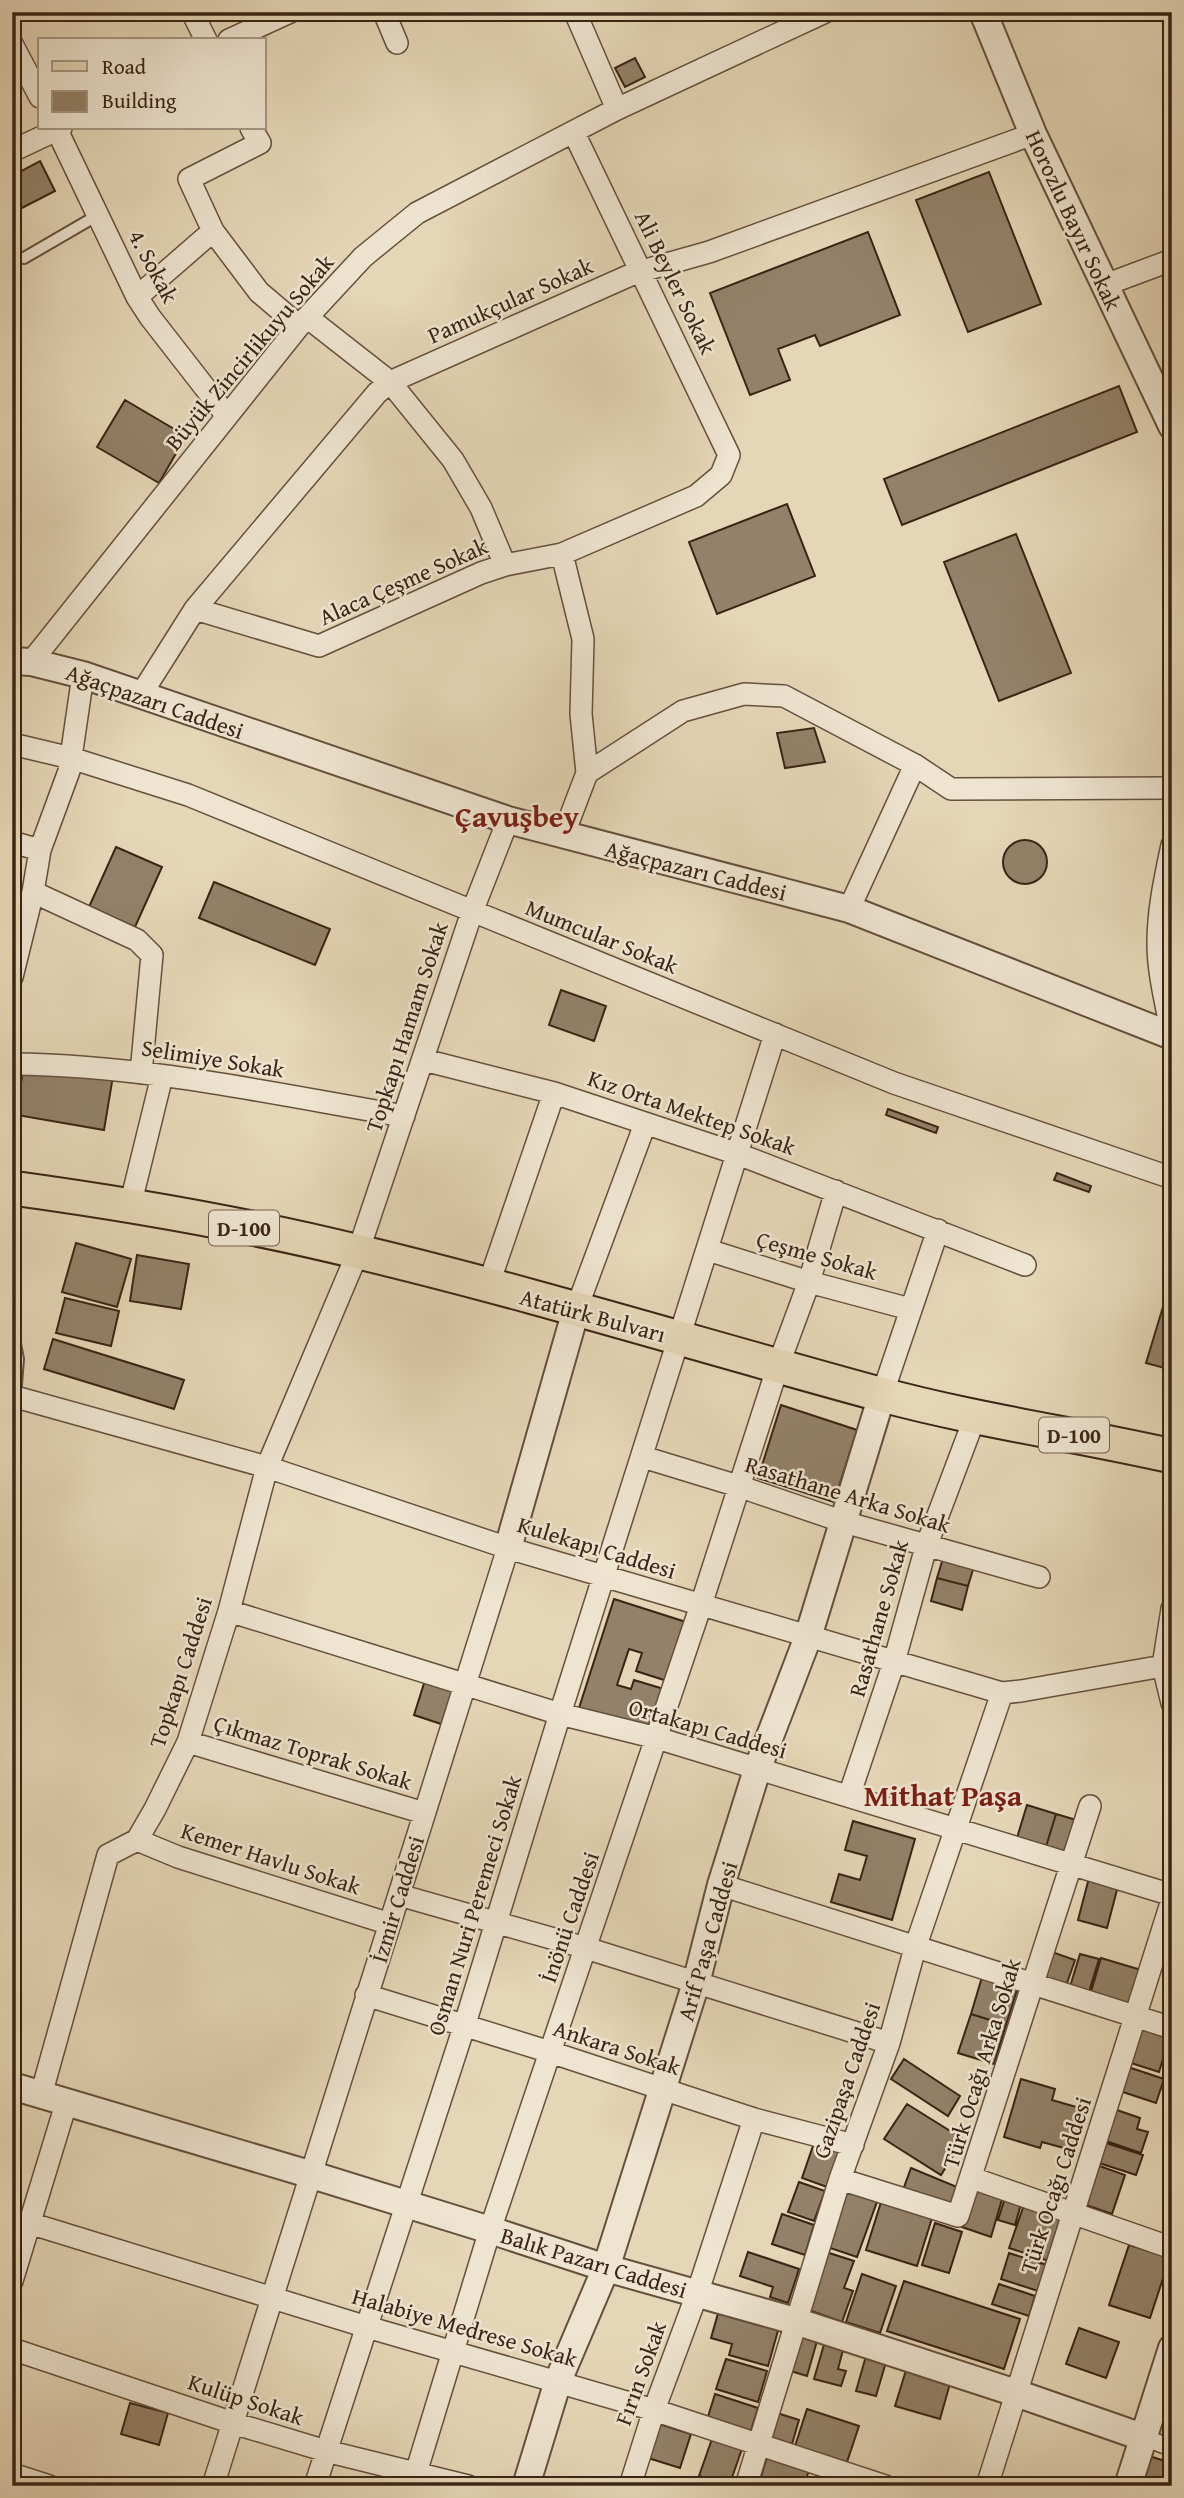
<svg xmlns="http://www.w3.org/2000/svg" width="1184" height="2498" font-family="'Gentium Book Plus',serif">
	<rect width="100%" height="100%" fill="#e5d6b7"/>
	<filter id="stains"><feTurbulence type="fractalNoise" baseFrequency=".00286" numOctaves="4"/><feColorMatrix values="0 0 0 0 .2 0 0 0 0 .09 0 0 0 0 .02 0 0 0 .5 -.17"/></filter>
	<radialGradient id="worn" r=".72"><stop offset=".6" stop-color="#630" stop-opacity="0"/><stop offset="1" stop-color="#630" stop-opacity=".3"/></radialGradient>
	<path fill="#938169" stroke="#3a2414" stroke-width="2" d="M635,58L645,77L625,87L615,68Z
		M40,161L55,191L12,213V176Z
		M989,172L1041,304L968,332L916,200Z
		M868,232L900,315L820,346L815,335L778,349L790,380L750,395L710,293Z
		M1119,386L1137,432L902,525L884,479Z
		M125,400L186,436L159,483L97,447Z
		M787,504L815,576L717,614L689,542Z
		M1016,534L1071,673L999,701L944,562Z
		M814,728L825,762L785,768L777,733Z
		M1003 862a22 22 0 1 1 44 0a22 22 0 1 1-44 0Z
		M116,847L162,867L135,927L89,907Z
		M214,882L330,929L315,965L199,918Z
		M561,990L606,1006L594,1041L549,1025Z
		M23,1068L113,1076L104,1130L17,1115Z
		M888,1109L938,1127L936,1133L886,1115Z
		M1057,1173L1091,1186L1089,1192L1054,1180Z
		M76,1243L131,1259L117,1307L62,1292Z
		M137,1255L189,1264L181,1309L130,1301Z
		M1172,1277V1370L1146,1363Z
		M65,1298L119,1311L111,1346L56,1333Z
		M53,1339L184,1380L174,1409L44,1369Z
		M781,1405L857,1430L834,1502L758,1478Z
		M944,1555L975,1563L968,1586L937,1578Z
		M937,1578L968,1586L962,1610L931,1601Z
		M614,1599L689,1623L670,1682L636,1671L642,1653L629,1649L617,1685L631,1689L634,1680L667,1690L654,1732L579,1708Z
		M427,1674L464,1686L450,1727L414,1715Z
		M1027,1805L1056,1814L1045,1850L1016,1841Z
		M1056,1814L1083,1822L1072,1858L1045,1850Z
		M853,1821L915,1839L892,1920L831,1902L839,1874L860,1880L867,1856L845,1850Z
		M1089,1878L1118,1886L1107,1928L1078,1920Z
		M1049,1951L1075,1960L1066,1986L1040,1976Z
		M1080,1954L1099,1959L1088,1995L1069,1990Z
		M1101,1958L1141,1970L1130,2007L1090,1995Z
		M982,1977L1018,1987L1006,2025L971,2014Z
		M971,2014L1006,2025L994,2064L958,2053Z
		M1136,2021L1170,2035L1159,2072L1125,2061Z
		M904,2059L960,2096L948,2116L891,2079Z
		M1125,2066L1164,2079L1156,2103L1117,2090Z
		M1021,2079L1055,2089L1052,2100L1083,2109L1071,2150L1042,2142L1040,2148L1004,2137Z
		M907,2104L963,2139L941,2175L884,2139Z
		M1111,2108L1140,2118L1137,2129L1148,2132L1141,2153L1100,2139Z
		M815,2140L840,2148L827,2187L802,2178Z
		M1100,2141L1143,2155L1136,2175L1093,2161Z
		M1094,2164L1125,2175L1112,2214L1080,2203Z
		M911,2168L957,2187L949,2208L903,2190Z
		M799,2182L825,2191L814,2221L788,2212Z
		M975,2187L1003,2196L991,2237L962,2227Z
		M848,2189L878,2199L857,2257L827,2247Z
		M1005,2198L1021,2204L1015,2225L998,2220Z
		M882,2199L933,2215L917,2266L866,2250Z
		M1025,2202L1065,2215L1049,2261L1009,2248Z
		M782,2214L814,2225L805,2255L772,2244Z
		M935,2223L962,2232L949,2273L922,2265Z
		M1129,2245L1170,2257L1150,2318L1109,2305Z
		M748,2252L799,2269L788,2303L770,2297L773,2287L740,2276Z
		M826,2252L854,2261L844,2288L853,2291L842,2322L806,2309Z
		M1009,2253L1047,2265L1038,2291L1001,2279Z
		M862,2274L896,2286L880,2333L846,2322Z
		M904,2281L1020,2319L1004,2369L887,2331Z
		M999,2284L1035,2296L1029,2316L992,2304Z
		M719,2310L779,2327L768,2366L729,2355L732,2344L711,2338Z
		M1079,2328L1119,2342L1106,2378L1066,2364Z
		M797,2335L817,2341L807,2376L787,2370Z
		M825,2341L844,2346L838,2369L846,2371L841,2386L814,2379Z
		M866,2356L886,2362L876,2396L856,2391Z
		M726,2359L767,2371L758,2402L716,2389Z
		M907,2367L951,2380L940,2419L895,2406Z
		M715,2394L758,2408L749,2437L706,2423Z
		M130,2403L168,2413L159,2445L121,2434Z
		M807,2409L859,2426L847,2462L795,2446Z
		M777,2413L799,2420L792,2444L770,2437Z
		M656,2423L691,2434L680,2468L645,2457Z
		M713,2436L743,2446L729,2486L699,2476Z
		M768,2454L810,2467L804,2486H758Z
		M1146,2455L1168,2462L1160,2486H1136Z"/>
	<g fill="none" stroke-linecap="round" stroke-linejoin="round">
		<g stroke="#65503d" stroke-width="14">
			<path id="service" d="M24,258L98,215
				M12,1329L18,1359L15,1397"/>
		</g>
		<g stroke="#65503d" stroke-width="19">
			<path id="pedestrian" d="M1145,2438L1172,2448"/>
		</g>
		<g stroke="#65503d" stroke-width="24">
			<path id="minor" d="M192,12L206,40
				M384,12L397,43
				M575,12L617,109
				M229,40L290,12
				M12,44L40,97
				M56,128L137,297L150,317L227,416
				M251,128L260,143L189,179L213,231L259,292L299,326
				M12,151L61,128
				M1105,285L1172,260
				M137,297L213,231
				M307,317L390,382L453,460L481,508L505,565
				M562,554L583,639L581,714L587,773
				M195,609L319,646L481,573L505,565L562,554L696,496L721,475L729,455L574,133
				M31,662L299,326L363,257L417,213L617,109L825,12
				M140,696L195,609L377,393L390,382L635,273L709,252L1033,134
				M12,744L71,758L188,795L894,1083L1172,1178
				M563,836L587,773L683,711L744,694L784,696L915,765L951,789L1172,788
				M12,842L40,850
				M1172,845C1165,878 1158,910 1158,943C1158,975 1167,1006 1172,1036
				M33,892L137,940L152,955L141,1073
				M849,909L915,765
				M12,977L33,892L40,850L69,771L83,675
				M424,1060L554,1093L738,1154L1025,1265
				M12,1064C144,1065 274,1094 404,1116
				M130,1206L162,1076
				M708,1250L809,1282L910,1309
				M488,1286L554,1093
				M576,1310L645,1124
				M882,1395L938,1230
				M12,1396L267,1467L508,1548L1002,1693L1021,1691L1163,1666
				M643,1457L738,1486L844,1522L1039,1577
				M1172,1609L1163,1666L1172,1703
				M229,1611L560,1714L657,1738L1172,1895
				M188,1742L424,1813
				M849,1796L894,1662L926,1547L975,1417
				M137,1840L178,1857L390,1924
				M721,1885L1172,2028
				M399,1895L586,1948L889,2043
				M366,1995L550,2052L754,2119L853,2145
				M41,2095L108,1855L137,1840L155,1809L188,1742L229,1611L267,1467L358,1252L472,912L508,820
				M972,2178L1172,2248
				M840,2179L958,2216L1090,1806
				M29,2223L367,2327L654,2410L885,2486
				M12,2281L66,2104
				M12,2349L233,2423L326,2451L468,2486
				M12,2474L49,2486
				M213,2486L508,1548
				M315,2486L464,2027L560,1714L775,1034
				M412,2486L490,2230L701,1605L778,1366L809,1282L836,1191
				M630,2486L654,2410L697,2294L754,2119
				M746,2486L840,2179L889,2043L915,1948L1002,1693
				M987,2486L1172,1900"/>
		</g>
		<g stroke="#65503d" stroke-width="30">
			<path id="tertiary" d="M983,12L1033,134L1172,426
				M12,661L31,662L83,675L508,820L849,909L1172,1036
				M508,1548L576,1310
				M12,2086L309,2174L490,2230L606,2268L795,2321L1016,2393L1145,2438
				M526,2486L558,2381L606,2268L696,1983L721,1885L757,1770L808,1637L882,1395
				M1128,2486L1172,2348"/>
		</g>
		<g stroke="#3a2414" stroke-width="37">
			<path id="primary" d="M12,1188C129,1204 245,1224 359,1252C534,1294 706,1347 879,1394C975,1420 1074,1434 1172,1456"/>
		</g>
		<use href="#service" stroke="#eee4d0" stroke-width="10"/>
		<use href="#pedestrian" stroke="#eee4d0" stroke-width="16"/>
		<use href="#minor" stroke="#eee4d0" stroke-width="21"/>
		<use href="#tertiary" stroke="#eee4d0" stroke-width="26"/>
		<use href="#primary" stroke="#e5d6b7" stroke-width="33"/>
	</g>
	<g text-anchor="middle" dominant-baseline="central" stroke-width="5" stroke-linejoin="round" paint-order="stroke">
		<g fill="#eee4d0" stroke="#705e4c" stroke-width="2">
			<rect x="209" y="1210.5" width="70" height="35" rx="5"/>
			<rect x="1039" y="1417.5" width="70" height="35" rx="5"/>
		</g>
		<g font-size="21" font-weight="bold" fill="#3a2414">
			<text x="244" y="1228">D-100</text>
			<text x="1074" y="1435">D-100</text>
		</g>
		<g font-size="23" fill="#3a2414" stroke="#eee4d0">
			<text transform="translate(1074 220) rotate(65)">Horozlu Bayır Sokak</text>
			<text transform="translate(154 266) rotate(62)">4. Sokak</text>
			<text transform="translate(676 282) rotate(64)">Ali Beyler Sokak</text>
			<text transform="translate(510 300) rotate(-24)">Pamukçular Sokak</text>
			<text transform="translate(249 352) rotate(-50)">Büyük Zincirlikuyu Sokak</text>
			<text transform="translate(403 581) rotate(-24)">Alaca Çeşme Sokak</text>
			<text transform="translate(155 701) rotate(19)">Ağaçpazarı Caddesi</text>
			<text transform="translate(696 870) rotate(14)">Ağaçpazarı Caddesi</text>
			<text transform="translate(602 936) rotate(22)">Mumcular Sokak</text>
			<text transform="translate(406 1027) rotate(-72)">Topkapı Hamam Sokak</text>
			<text transform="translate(213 1058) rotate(9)">Selimiye Sokak</text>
			<text transform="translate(692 1112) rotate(19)">Kız Orta Mektep Sokak</text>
			<text transform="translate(817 1255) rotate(16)">Çeşme Sokak</text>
			<text transform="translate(593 1315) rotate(15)">Atatürk Bulvarı</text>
			<text transform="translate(848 1494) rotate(17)">Rasathane Arka Sokak</text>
			<text transform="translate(597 1547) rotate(17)">Kulekapı Caddesi</text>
			<text transform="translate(878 1618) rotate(-74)">Rasathane Sokak</text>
			<text transform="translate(180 1672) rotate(-72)">Topkapı Caddesi</text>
			<text transform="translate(708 1728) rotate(16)">Ortakapı Caddesi</text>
			<text transform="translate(313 1752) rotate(17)">Çıkmaz Toprak Sokak</text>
			<text transform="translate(271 1858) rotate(18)">Kemer Havlu Sokak</text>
			<text transform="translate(397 1899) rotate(-73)">İzmir Caddesi</text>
			<text transform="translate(474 1905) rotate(-73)">Osman Nuri Peremeci Sokak</text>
			<text transform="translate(569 1917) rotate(-71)">İnönü Caddesi</text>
			<text transform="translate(707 1941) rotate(-74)">Arif Paşa Caddesi</text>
			<text transform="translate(617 2047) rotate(18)">Ankara Sokak</text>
			<text transform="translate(981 2063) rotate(-73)">Türk Ocağı Arka Sokak</text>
			<text transform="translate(846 2080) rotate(-71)">Gazipaşa Caddesi</text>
			<text transform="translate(1055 2185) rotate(-72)">Türk Ocağı Caddesi</text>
			<text transform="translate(594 2262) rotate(17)">Balık Pazarı Caddesi</text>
			<text transform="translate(465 2327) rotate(16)">Halabiye Medrese Sokak</text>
			<text transform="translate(640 2373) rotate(-70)">Fırın Sokak</text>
			<text transform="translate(246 2399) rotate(18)">Kulüp Sokak</text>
		</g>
		<g font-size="30" font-weight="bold" fill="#7a1f14" stroke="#eee4d0">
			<text x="517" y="816">Çavuşbey</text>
			<text x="943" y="1795">Mithat Paşa</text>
		</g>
	</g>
	<rect width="1184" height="2498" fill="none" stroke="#e5d6b7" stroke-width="42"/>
	<rect x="14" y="14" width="1156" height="2470" fill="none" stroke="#3a2414" stroke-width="3.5"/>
	<rect x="21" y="21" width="1142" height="2456" fill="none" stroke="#3a2414" stroke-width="2"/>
	<rect x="38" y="38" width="228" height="91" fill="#eee4d0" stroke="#a69785" stroke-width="2"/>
	<rect x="52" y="61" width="35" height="10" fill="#e5d6b7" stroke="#a69785" stroke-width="2"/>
	<text x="102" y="74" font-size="21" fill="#3a2414">Road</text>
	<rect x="52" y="91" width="35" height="21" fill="#938169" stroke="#a69785" stroke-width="2"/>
	<text x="102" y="108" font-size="21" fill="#3a2414">Building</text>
	<rect width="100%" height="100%" filter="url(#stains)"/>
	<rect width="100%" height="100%" fill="url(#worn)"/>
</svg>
